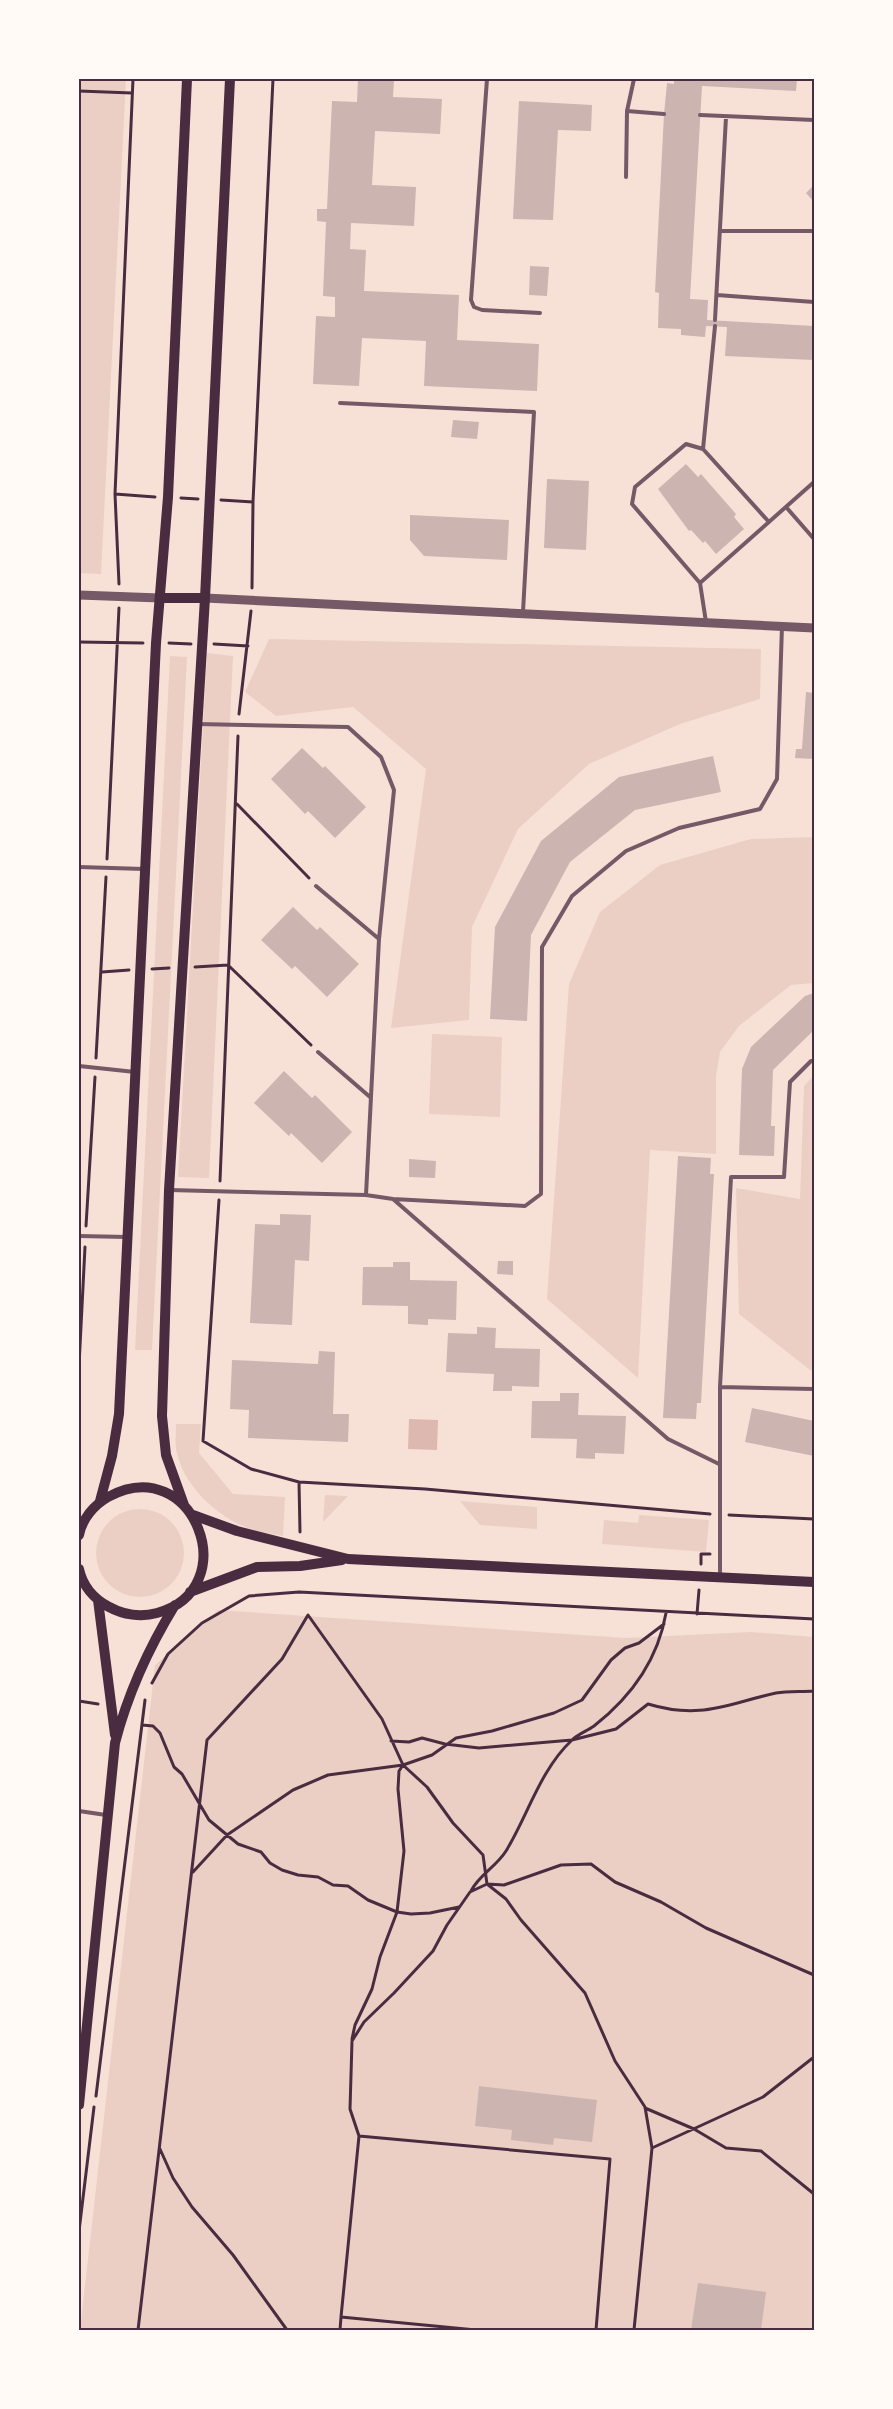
<svg xmlns="http://www.w3.org/2000/svg" width="893" height="2409" font-family="'Crimson Pro',serif">
	<rect width="100%" height="100%" fill="#f7e1d7"/>
	<path fill="#ebcfc5" d="M79,79H126L101,574L79,573Z
		M269,639L761,649L760,699L680,724L589,764L518,829L472,927L469,1020L391,1028L426,769L353,707L276,716L245,692Z
		M207,653L233,656L209,1178L178,1177Z
		M170,656L187,657L152,1350H135Z
		M814,837V983L791,985L739,1026L720,1052L716,1076V1154L650,1150L638,1378L547,1299L569,984L600,912L660,865L751,839Z
		M432,1034L502,1037L500,1117L429,1114Z
		M814,1075V1371L810,1370L739,1314L736,1188L800,1199L804,1086Z
		M176,1424H201L199,1453L233,1494L285,1497L283,1536C270,1533 256,1532 245,1527C214,1514 181,1483 176,1448C175,1440 176,1432 176,1424Z
		M325,1495L348,1496L323,1522Z
		M460,1501L537,1507V1529L480,1525Z
		M96 1553a44 44 0 1 1 88 0a44 44 0 1 1-88 0Z
		M639,1515L709,1520L706,1552L602,1544L604,1520L638,1523Z
		M218,1610L626,1638L751,1632L814,1637V2330H80L155,1665Z"/>
	<path fill="#dcb8b0" d="M409,1419L438,1420L437,1450L408,1449Z"/>
	<path fill="#ccb4b1" d="M358,79H394L393,97L442,99L440,134L375,131L372,185L416,187L414,226L351,223L350,249L366,250L364,291L459,295L457,340L539,344L537,391L424,386L426,341L362,338L359,386L313,384L316,316L335,317V297L323,296L326,222L317,221V209H327L332,101L357,102Z
		M674,79H797L796,91L702,86L690,299L708,300L707,320L814,326V360L725,356L727,327L706,326L705,337L681,335V329L658,328L659,293L655,292L664,114L667,83L674,84Z
		M519,101L592,105L591,131L558,130L553,220L513,219Z
		M814,185V202L806,193Z
		M530,266L549,267L547,296L529,295Z
		M453,420L479,422L477,439L451,437Z
		M686,464L698,477L701,474L736,514L734,517L744,529L716,554L705,541L703,543L691,530L689,531L658,489Z
		M547,479L589,481L586,550L544,548Z
		M410,515L509,520L507,560L424,556L410,540Z
		M806,692L814,693V759L795,758L796,749H802Z
		M302,748L323,768L325,766L366,807L335,838L308,811L305,814L271,779Z
		M713,756L721,792L635,810L570,862L531,935L527,1021L490,1019L495,927L541,841L619,777Z
		M293,907L317,930L320,927L359,964L327,997L295,966L292,969L261,940Z
		M814,993V1030L773,1070L771,1126H775L774,1156L739,1155L742,1069L751,1047L805,996Z
		M284,1071L312,1098L315,1095L352,1132L322,1163L291,1133L289,1136L254,1103Z
		M678,1156L711,1158L710,1174H714L701,1403H697L696,1419L663,1418Z
		M409,1159L436,1161L435,1178L409,1177Z
		M280,1214L311,1215L309,1261L295,1260L292,1325L250,1323L255,1224L280,1225Z
		M498,1261H513V1275L497,1274Z
		M393,1262H410V1280L457,1281L456,1320L428,1319V1325L408,1324V1306L362,1305L363,1267H393Z
		M477,1327L496,1328L495,1348L540,1349L539,1387L512,1386V1391H493L494,1374L446,1372L448,1333L477,1334Z
		M319,1351L335,1352L333,1414H349L348,1442L248,1438L249,1410L230,1409L232,1360L318,1364Z
		M560,1393H579L578,1415L626,1416L624,1454L595,1453V1459L576,1458L577,1439L531,1438L532,1401H560Z
		M752,1408L814,1421V1456L745,1442Z
		M479,2086L597,2100L592,2142L554,2138L553,2145L511,2140L512,2130L475,2126Z
		M698,2283L766,2292L761,2330H691Z"/>
	<g fill="none" stroke-linecap="round" stroke-linejoin="round">
		<path stroke="#4a2c40" stroke-width="3" d="M79,91L132,93
			M115,494L155,497
			M181,498L198,499
			M221,500L253,502
			M119,584L115,494L133,79
			M252,588L253,502L273,79
			M79,642L143,643
			M169,643L191,644
			M214,644L248,646
			M239,714L251,611
			M237,804L309,878
			M107,859L119,608
			M195,967L228,965L311,1045
			M152,969L169,968
			M102,972L129,970
			M96,1058L106,877
			M220,1181L238,736
			M219,1200L203,1441L251,1469L299,1482L425,1489L710,1514
			M86,1226L95,1077
			M79,1366L85,1247
			M299,1482L300,1532
			M729,1515L814,1519
			M701,1564V1554H710
			M697,1614L699,1590
			M152,1683L168,1654L202,1623L249,1596L299,1592L814,1619
			M79,1701L98,1704
			M142,1725L153,1726L160,1733L174,1767L182,1774L209,1820L238,1844L261,1852L270,1863L282,1870L298,1875L318,1877L333,1885L348,1886L368,1900L397,1912L411,1914L430,1913L459,1907
			M391,1741L409,1742L422,1738L445,1744L479,1748L572,1740L616,1729L648,1704C701,1720 726,1704 776,1693C788,1691 802,1692 814,1691
			M193,1872L227,1835L293,1790L328,1775L403,1765L432,1755L456,1738L492,1731L554,1713L582,1700L611,1660L625,1648L639,1643L664,1624
			M471,1891C479,1875 496,1867 506,1851C528,1815 540,1770 572,1740C578,1734 587,1731 594,1726C631,1697 658,1659 666,1613
			M352,2039L355,2025L372,1989L380,1957L397,1912L404,1851L398,1789L399,1771L403,1765
			M96,2096L145,1700
			M645,2108L694,2129L726,2148L761,2151L814,2194
			M359,2136L350,2109L352,2041L364,2022L394,1993L433,1951L447,1925L470,1892L487,1884L504,1885L561,1865L591,1864L615,1882L661,1902L706,1928L814,1975
			M160,2149L173,2178L192,2207L233,2255L287,2330
			M79,2231L94,2107
			M341,2317L359,2136L610,2159L596,2330
			M138,2330L207,1740L282,1659L308,1615L382,1719L403,1765L427,1787L453,1823L483,1855L487,1884L506,1899L521,1920L585,1993L615,2061L645,2107L652,2148
			M340,2330L341,2317L476,2330
			M634,2330L652,2148L763,2097L814,2057"/>
		<path stroke="#755966" stroke-width="4" d="M487,79L471,300L474,307L482,310L540,313
			M634,79L627,111L664,114
			M700,115L814,120
			M626,177L627,111
			M721,231H814
			M717,295L814,302
			M715,320L726,117
			M340,403L534,412L523,612
			M703,449L715,326
			M786,507L814,539
			M700,583L814,482
			M706,622L700,583L632,504L635,487L686,444L703,449L769,522
			M197,724L348,727L381,757L394,790L379,939L366,1195
			M79,867L144,869
			M316,886L379,939
			M318,1052L370,1097
			M79,1066L135,1072
			M169,1190L366,1195L393,1199L668,1439L719,1464
			M393,1199L525,1206L541,1194L542,947L572,896L626,851L679,828L760,809L777,779L782,626
			M79,1236L127,1237
			M720,1387L814,1389
			M720,1575V1387L731,1177H784L790,1082L811,1061H814
			M79,1811L106,1815"/>
		<path stroke="#755966" stroke-width="9" d="M79,595L160,598
			M205,598L814,628"/>
		<path stroke="#4a2c40" stroke-width="10" d="M160,598H205
			M100,1501L112,1456L119,1414L156,643L168,497L187,79
			M184,1505L166,1455L162,1416L169,1190L205,598L230,79
			M193,1515L237,1531L348,1559L814,1582
			M79,1535C82,1519 94,1505 108,1497C194,1450 246,1589 157,1613C125,1622 86,1602 79,1569
			M190,1592L257,1567L300,1566L342,1560
			M98,1600L115,1735
			M79,2105L115,1743C128,1693 148,1649 175,1605"/>
	</g>
	<rect width="893" height="2409" fill="none" stroke="#fffaf5" stroke-width="160"/>
	<rect x="80" y="80" width="733" height="2249" fill="none" stroke="#4a2c40" stroke-width="2"/>
</svg>
